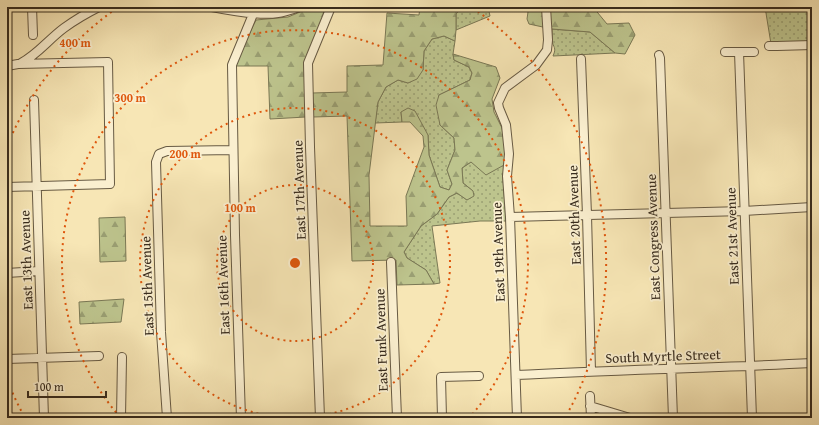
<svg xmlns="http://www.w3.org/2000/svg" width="819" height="425" font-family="'Gentium Book Plus',serif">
	<defs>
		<pattern id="grass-dots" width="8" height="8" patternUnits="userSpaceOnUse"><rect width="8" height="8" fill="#bdc48d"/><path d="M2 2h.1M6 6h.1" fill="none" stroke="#9a9f73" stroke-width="1.8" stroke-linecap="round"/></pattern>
		<pattern id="forest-firs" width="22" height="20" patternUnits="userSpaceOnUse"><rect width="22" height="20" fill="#bdc48d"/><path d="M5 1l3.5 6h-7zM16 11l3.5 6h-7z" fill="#9a9f73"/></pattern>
	</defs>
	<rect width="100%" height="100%" fill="#f7e6b5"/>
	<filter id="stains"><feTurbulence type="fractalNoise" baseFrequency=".005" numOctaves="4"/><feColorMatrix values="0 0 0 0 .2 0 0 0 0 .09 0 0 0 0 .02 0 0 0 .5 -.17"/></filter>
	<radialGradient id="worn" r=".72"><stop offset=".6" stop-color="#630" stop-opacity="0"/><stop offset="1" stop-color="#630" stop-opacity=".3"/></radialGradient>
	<path fill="url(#grass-dots)" stroke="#7a7855" d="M462,7H488L490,16L456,30V14Z
		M765,7H808L810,43L771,44Z
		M552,29L590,32L615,53L553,56C557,47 553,48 552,40C552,36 552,33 552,29Z
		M444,36L455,41L453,54L454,60L469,67L472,73L470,80L439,95L440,125L454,138L455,150L447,170L452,184L449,190L440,187L429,155L428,135L401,112L402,122L375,123L378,102L386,87L398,80L408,83L423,70L424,51L432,39Z
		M471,162L504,165L503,178L506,221H480L432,226L440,283L434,284L426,270L407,258L404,252L421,226L437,214L449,197L457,193L467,200L473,191L463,183L462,168Z"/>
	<path fill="url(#forest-firs)" stroke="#7a7855" d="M312,7H321L325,16L304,64L306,117L270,119L268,66H233L256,20L288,17Z
		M420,7H462L456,14V30L455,41L444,36L432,39L424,51L423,70L417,79L408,83L398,80L386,87L378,102L369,175L370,226H407L406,196L424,147L423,136L410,122H402L401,112L408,108L415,111L428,135L429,155L440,187L449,190L452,184L447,170L455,150L454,138L440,125L436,105L439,95L470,80L472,73L469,67L454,60L453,54L496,67L500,78L492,99L494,112L502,128L506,147L504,165L486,175L471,162L462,168L463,183L473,191L474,196L467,200L457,193L449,197L437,214L421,226L404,252L407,258L426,270L434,284L397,285L396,260L352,261L347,116L313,117L312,93L347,92V66L383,65L387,13L419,15Z
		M522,7H593L607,24L629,23L635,35L625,54L615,53L590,32L552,29L529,24L527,19L528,12Z
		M125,217L126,261L100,262L99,218Z
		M124,299L121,322L80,324L79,302Z"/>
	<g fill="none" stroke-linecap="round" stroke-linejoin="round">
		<g stroke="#675a43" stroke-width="10">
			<path id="minor" d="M32,7L33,35
				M212,7C232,11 259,16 278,13C286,12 293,9 300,7
				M769,46H777L812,45
				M725,52H754
				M739,52L752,418
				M659,55L660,58L673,418
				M581,59L587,215L591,371
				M21,63C37,55 49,39 64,28C75,20 87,13 99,7
				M7,66L18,64L108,62L110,184L7,187
				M34,100L44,418
				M510,217L744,211L812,207
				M391,262L397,418
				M7,273L39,271
				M7,359L99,356
				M516,375C614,370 713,368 812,363
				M590,396L591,418
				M590,406L630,418
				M121,418L122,357
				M167,418L161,332L156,162L159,154L167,151L233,150
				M241,418L235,235L232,65L256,7
				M320,418L310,147L308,63L331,7
				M442,418L441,377L479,376
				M517,418L510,217L507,176L509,154L506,125L499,108L498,103L505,88L536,65L547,50L548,40L546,7"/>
		</g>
		<use href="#minor" stroke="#faefcf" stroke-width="8"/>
	</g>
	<g fill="none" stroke="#df570d" stroke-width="2" stroke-dasharray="2 4">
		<circle cx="295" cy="263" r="78"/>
		<path d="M294 418A155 155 0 1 1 296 418"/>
		<path d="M120 417A233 233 0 1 1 470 417"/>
		<path d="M24 416A311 311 0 0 1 8 382M8 144A311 311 0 0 1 117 8M473 8A311 311 0 0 1 566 416"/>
	</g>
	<g text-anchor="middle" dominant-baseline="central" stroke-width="3.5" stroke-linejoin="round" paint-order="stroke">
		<g font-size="14" fill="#372b1d" stroke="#faefcf">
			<text transform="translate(299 190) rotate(-92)">East 17th Avenue</text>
			<text transform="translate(574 215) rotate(-92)">East 20th Avenue</text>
			<text transform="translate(732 236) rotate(-92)">East 21st Avenue</text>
			<text transform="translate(653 237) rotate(-92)">East Congress Avenue</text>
			<text transform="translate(498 252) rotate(-92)">East 19th Avenue</text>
			<text transform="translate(26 260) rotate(-92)">East 13th Avenue</text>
			<text transform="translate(223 285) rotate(-92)">East 16th Avenue</text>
			<text transform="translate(147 286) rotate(-92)">East 15th Avenue</text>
			<text transform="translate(381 340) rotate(-92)">East Funk Avenue</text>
			<text transform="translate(663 356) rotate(-2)">South Myrtle Street</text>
		</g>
	</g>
	<circle cx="295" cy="263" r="6" fill="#df570d" stroke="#faefcf" stroke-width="2"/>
	<g font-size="12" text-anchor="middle" font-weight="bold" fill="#df570d" stroke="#faefcf" stroke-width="3.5" stroke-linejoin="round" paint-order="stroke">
		<text x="75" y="47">400 m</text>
		<text x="130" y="102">300 m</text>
		<text x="185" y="158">200 m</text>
		<text x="240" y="212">100 m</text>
	</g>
	<rect width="819" height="425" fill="none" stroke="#f7e6b5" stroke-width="24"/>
	<rect x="8" y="8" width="803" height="409" fill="none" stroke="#372b1d" stroke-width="2"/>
	<rect x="12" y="12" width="795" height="401" fill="none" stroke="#372b1d"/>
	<path d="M28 391v6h78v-6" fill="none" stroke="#372b1d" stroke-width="2"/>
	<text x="34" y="391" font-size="12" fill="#372b1d" stroke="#faefcf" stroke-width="3" paint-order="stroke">100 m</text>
	<rect width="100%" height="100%" filter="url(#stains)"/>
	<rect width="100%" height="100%" fill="url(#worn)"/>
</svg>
